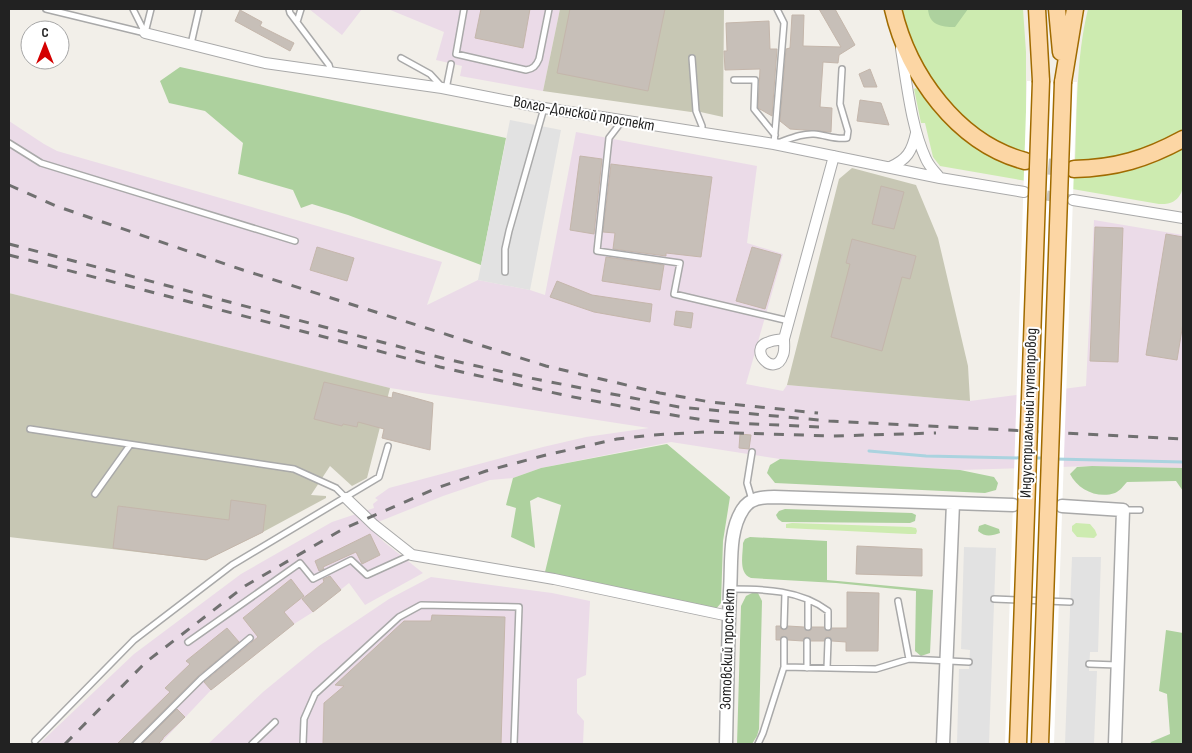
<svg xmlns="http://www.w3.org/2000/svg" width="1192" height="753" font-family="'Sofia Sans Condensed',sans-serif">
	<rect width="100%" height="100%" fill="#f2efe9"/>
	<path fill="#ebdbe8" d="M309,9H362L342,35Z
		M388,9H560L543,91L460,76L462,66L436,60L444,32Z
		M9,121L44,144L57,151L442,262L427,305L478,280L530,290L545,295L576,132L757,166L747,243L783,254L746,384L783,391L787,385L970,401L1086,386L1094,220L1183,235V468L1092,466L960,470L780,459L671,442L541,468L513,478L490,480L443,496L368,526L384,542L423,573L365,605L349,583L313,612L294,624L211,690L160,744H39L134,654L241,574L332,522L374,508L373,504L378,500L375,498L389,488L543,447L586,437L649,428L390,388L9,293Z
		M431,577L552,593L590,601L586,675L577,679V713L584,721L583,744H208L263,692L319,646L389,599Z"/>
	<path fill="#c7c7b4" d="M560,9H724L723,117L696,111L691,112L543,91Z
		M852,168L916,185L938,238L968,366L970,401L787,385L839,179Z
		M9,293L390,388L367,478L352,486L330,466L311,495L326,496V498L263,532L206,560L9,537Z"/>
	<path fill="#cdebb0" d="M899,9H1023L1026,52V154L1000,143L981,132L950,106L915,54Z
		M1088,9H1183V130C1151,154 1114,158 1075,162C1077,111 1076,58 1088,9Z
		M916,88L939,116L955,131L974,145L1068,176L1090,177L1136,169L1159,161L1183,148C1183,170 1192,206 1159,204L940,166L933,157L925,123H921L914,89Z
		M792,523L911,527L916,528L917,531L916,534H909L786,528V524Z
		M1076,523L1090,524L1095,530L1097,535L1094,538L1077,537L1072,531V526Z"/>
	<path fill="#add19e" d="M928,9H968L955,27C941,27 929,25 928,9Z
		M180,67L506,138L481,265L348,215L312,204L301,208L293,190L238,174L243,143L205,111L169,103L160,81Z
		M667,444L730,497L723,541L721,603L715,610L545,572L561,505L538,497L530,501L535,548L511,537L516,508L506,505L513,478L541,468Z
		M780,459L960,470L994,477L998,483L996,490L985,493L775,483L767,473L770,465Z
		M1092,466L1183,468V491L1176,481L1127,482C1124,485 1120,491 1115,493C1098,499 1078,490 1070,474L1077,467Z
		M785,509L912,513L916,515L915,521L910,523L782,522L778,519L776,515L779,511Z
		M985,524L999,529L1000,533C991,536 985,537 978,531L979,526Z
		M750,537L827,541V580L933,590L930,653L921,656L915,651L916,591L836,583L751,578C738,573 743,555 743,543L745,539Z
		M754,592L758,593L762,601L759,729L757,736L752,744H737L741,606L746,596Z
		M1166,630L1183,633V744H1150L1151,742L1170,734L1167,694L1159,691Z"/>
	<path fill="#e2e2e2" d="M510,120L561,130L530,290L478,280Z
		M964,547L996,548L989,744H957L959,669H969L970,650L961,649Z
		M1072,557H1101L1098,652H1090L1089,671H1097L1094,744H1065Z"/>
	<path fill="#fff" d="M1027,81L1077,82L1054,744H1005Z"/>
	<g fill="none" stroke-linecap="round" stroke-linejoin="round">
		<path stroke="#aad3df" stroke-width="3" d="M869,451L926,456L1023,458
			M1032,458H1046
			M1055,459L1183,462"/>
	</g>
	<path fill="#c7bfb8" stroke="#c4b6ab" d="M481,9H530L523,48L475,38Z
		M570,9H665L648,91L557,73Z
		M819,9H835L855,45L839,55L838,63L823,62L820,107L832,108L831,132L790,129L780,121L786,49L790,48L792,15H804L803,46L841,47Z
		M240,10L262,22L260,26L294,43L290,51L235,21Z
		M769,21L770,49H777L772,116L758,108L760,69L725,70L724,51H727L726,23Z
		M870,69L877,87H864L859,74Z
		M860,100L881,103L889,125L857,121Z
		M580,156L602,159L594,234L570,230Z
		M611,164L712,177L701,257L666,253V256L613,249L615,233L603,232Z
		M881,186L904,192L894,229L872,224Z
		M1095,227L1123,228L1118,362L1090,361Z
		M1166,234L1183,237V323L1177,360L1146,355Z
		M852,239L916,256L910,279L902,277L882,351L831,337L850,264L846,263Z
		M317,247L354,258L347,281L310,270Z
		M752,247L781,255L765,309L736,301Z
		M606,257L664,265L660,290L602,281Z
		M557,281L592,295L652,304L650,322L594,312L550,297Z
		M676,311L693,313L691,328L674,325Z
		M324,382L392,398L393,392L433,403L430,450L382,438L384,429L358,422L357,427L343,424L342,426L314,419Z
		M740,434L751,435L749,449L739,448Z
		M231,500L266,505L263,532L206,560L113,548L118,506L229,520Z
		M370,534L380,555L362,564L356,552L323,567L324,569L319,571L315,561Z
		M857,546L922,549V576L856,574Z
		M330,576L341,590L313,612L302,599L324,582L323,579Z
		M291,579L304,596L284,612L294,624L211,690L204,682L258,637L243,618Z
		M847,592L879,593L878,651H846V642L832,641L829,637H826L824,641H811L807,637L804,638L803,641L788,640L784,636L781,637L780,640H776V626H780L781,629L784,630L788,626L804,627L808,631L811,630L812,627H824L828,631L831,630L832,628H847Z
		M432,615L505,617L501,744H323L324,703L344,686L335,685L404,621H431Z
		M227,628L239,642L198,676L133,741L132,744H117L170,692L165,688L190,664L186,661Z
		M177,709L185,717L163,738V739L158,744H142Z"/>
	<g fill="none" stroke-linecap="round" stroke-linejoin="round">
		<path stroke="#c8c6c1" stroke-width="10" stroke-dasharray="10 5" stroke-linecap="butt" d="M1032,193L1073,200"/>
		<path stroke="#c8c6c1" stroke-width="16" stroke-dasharray="16 8" stroke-linecap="butt" d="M1025,161L1042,166L1074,169"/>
		<g stroke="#a9a9a9" stroke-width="8">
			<path id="service" d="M46,9L145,33
				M133,9L145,33
				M289,9L290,13L329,65L331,72
				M464,9L456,54L526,70C533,69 536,66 539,59L549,9
				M777,9L784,23L774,144C787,140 801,133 814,134C826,135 836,140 847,138L848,131L840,104L842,69
				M297,22L301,9
				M145,33L151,9
				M191,44L199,9
				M401,58L430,74L442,87
				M692,58L696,111L702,126V133
				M734,80H755L754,109L775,135
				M446,89L451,64
				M622,121L609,138L597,251L680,263L674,294L789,321
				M9,143L41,163L295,241
				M505,272V249L509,231L544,108
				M30,429L294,469L336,488L346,498
				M752,452L747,483L752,500
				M95,494L130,445
				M1123,510H1140
				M731,589C764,589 801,590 828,611V627
				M994,599L1070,602
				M898,601L909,659
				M784,626L785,593
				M808,627V600
				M188,642L300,563L313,579L351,560L367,575L411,555
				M1089,664L1117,665
				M784,667L876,669L909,659L969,662
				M807,668V641
				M827,668L828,641
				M35,741L134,640L232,565L379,477L388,446
				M136,744L201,679L250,638
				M252,744L275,722
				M303,744L304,719L315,694L399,617L421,605L519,607L514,744
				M758,744L763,733L784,667V640"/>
		</g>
		<g stroke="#a9a9a9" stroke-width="12">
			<path id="minor" d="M145,33L265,63L442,88L544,108L774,144L940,178L1024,192
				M901,49C907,84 911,127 926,159C929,166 935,172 940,178
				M890,167C907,160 912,151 916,133
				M1073,200L1183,218
				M784,339C779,340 773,340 769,342C746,348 775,380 783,355C785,351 784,344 784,339L834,156
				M346,498L374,525L412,555L554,579L729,616"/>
		</g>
		<g stroke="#a9a9a9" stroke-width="15">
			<path id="tertiary" d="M1062,506L1123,510L1115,744
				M726,744C727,693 728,642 730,591C732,565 728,531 743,509C750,498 762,497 774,497L1013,505
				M943,744L953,503"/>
		</g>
		<g stroke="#a06b00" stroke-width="19">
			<path id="primary" d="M893,9C908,74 957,143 1025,161
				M1037,9L1041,81
				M1057,9L1061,52
				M1063,82L1075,9
				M1074,169C1116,168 1146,159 1183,139"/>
		</g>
		<use href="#service" stroke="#fff" stroke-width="5"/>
		<use href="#minor" stroke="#fff" stroke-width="10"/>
		<use href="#tertiary" stroke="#fff" stroke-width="12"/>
		<use href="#primary" stroke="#fcd6a4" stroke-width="16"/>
		<path stroke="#707070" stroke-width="3" stroke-dasharray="10 10" stroke-linecap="butt" d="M9,185L56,206L243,270L546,366L660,393L710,402L818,413
			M9,244L446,359L530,378L679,407L829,421L1183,439
			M9,255L440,367L568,396L647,411L704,420L735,423L819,427
			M65,744L146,662L245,586L343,529L437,488L486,471L546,455L617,439L652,435L705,432L833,436L936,433"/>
		<g stroke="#a06b00" stroke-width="19" stroke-linecap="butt">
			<path id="primary-bridge" d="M1018,744L1041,81
				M1040,744L1063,82"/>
		</g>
		<use href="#primary-bridge" stroke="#fcd6a4" stroke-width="16"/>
	</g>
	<g text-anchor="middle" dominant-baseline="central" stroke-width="4" stroke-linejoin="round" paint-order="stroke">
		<g font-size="16" fill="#222" stroke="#fff">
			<text transform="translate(584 114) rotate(10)">Волго-Донской проспект</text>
			<text transform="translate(1029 413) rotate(-88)">Индустриальный путепровод</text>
			<text transform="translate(728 649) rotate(-88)">Зотовский проспект</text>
		</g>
	</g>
	<rect width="1192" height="753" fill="none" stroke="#222222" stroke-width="20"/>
	<g transform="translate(45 45)"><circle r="24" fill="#ffffff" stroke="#a7a7a7"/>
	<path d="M0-4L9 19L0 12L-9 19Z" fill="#d40000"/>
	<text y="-8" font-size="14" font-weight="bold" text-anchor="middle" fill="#222222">С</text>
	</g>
</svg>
